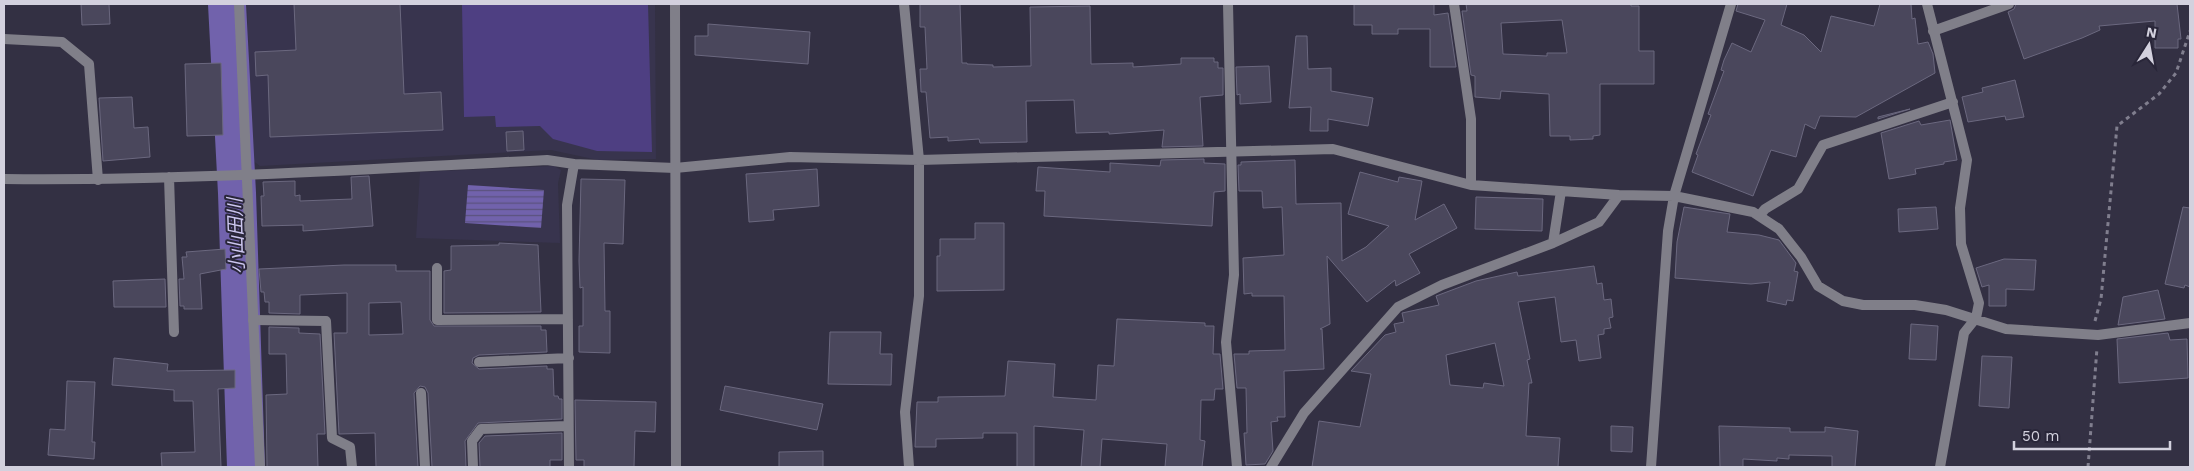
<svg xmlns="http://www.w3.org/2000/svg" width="2194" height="471" font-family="'Work Sans','Noto Sans JP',sans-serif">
	<defs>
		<pattern id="water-rules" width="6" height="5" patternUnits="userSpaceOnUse" patternTransform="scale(1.25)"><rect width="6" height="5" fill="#7162ac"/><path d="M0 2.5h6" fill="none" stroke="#5a527d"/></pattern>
	</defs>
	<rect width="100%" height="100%" fill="#333043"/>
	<path fill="#38344e" d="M247,4H655L656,159L598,160L551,150L260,166L252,160Z
		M554,166L561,170L558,183L560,243L416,238L420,172Z"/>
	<path fill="#4e3f82" d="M462,4H648L652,152L597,151L553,139L540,126L496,127L495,116L464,117Z"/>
	<path fill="url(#water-rules)" d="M468,185L544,190L541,228L465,223Z"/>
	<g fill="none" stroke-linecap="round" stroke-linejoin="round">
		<path stroke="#7162ac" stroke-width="38" d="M227,4L237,193L246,467"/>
	</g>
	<path fill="#4a475c" stroke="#6b687f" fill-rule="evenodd" d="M81,4H109L110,24L82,25Z
		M294,4H400L404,94L441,92L443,130L270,137L268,75L256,76L255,52L296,50Z
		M920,4H960L962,63H967V64L993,65V67L1031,66L1030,7L1090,6L1091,64L1133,63V67L1181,64V58H1214V62H1218V68H1223V95L1200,97L1203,146L1162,147L1164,130L1109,134V132L1076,133L1074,100L1026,101L1027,142L980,143L979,139L948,141V137L930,138L926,92H921L920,69H927L925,27H920Z
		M1354,4H1434V15L1448,13L1456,67H1430V29H1398V34H1372V25H1354Z
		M1466,4H1631V6H1639V51H1654V84H1600V135L1593,136V139L1570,140V136H1550L1549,94L1501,91L1500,99L1475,97V76L1471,75L1462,11H1467ZM1562,20L1567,53H1547V56L1503,54L1501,23Z
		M1738,4H1787L1781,25L1804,35L1821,52L1831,16L1874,26L1880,4H1911L1912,19L1915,18L1918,44L1928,42L1933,54L1935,73L1856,117L1820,116L1815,129L1805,124L1796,157L1771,150L1753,196L1692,172L1698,155L1696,154L1711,115L1708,114L1724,71L1721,70L1724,60L1732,43L1751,52L1765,20L1736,11Z
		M2016,4H2177L2181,39H2178V48H2155V21L2099,26L2100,30L2082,38L2024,59L2008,12L2014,9Z
		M708,24L810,32L808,64L695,55V36H708Z
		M1296,36H1307L1308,69L1331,68V91L1373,98L1368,126L1328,119V131H1310L1311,107L1289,108Z
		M221,63L223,135L187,136L185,64Z
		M1269,66L1271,102L1240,104V94L1237,95L1236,67Z
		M2015,80L2024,117L2006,120L2005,116L1968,122L1962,97L1983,92L1982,88Z
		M132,97L134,128L148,127L150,157L103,161L99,98Z
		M1910,109L1878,119V117Z
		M1950,120L1957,160L1944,162V164L1915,169L1916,174L1889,179L1881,133L1919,121L1921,125Z
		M523,131L524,150L507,151L506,132Z
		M1204,159V163L1225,164V191L1214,192L1212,226L1044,216L1045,191H1036L1038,167L1110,172V163L1160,166L1161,160Z
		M1295,160L1296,204L1341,203L1342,261L1366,247L1389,226L1348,214L1360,172L1398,182L1399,177L1422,181L1415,220L1444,204L1457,228L1409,254L1420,273L1396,286L1395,280L1367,302L1327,256L1330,324L1320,329H1322L1324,369L1284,371L1285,417H1277L1278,421L1271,422L1273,451L1265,464L1246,465L1244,433H1247L1246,388H1237L1234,354H1249V351L1285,350L1284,296H1252V293L1244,294L1243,258L1284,255L1282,207L1263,208L1262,191H1239L1238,165H1241V162Z
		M817,169L819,206L773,210L774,220L749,222L746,174Z
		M369,176L373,226L303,231V225L262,226L261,196H264L263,182L295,181V196L300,195V201L352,199L351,177Z
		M581,179L625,180L623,244L604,243L605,311H610V353L579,352V326H583V287L580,288L579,261Z
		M1476,197L1543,199L1542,231L1475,229Z
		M1684,207L1730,214L1727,232L1759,235L1779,240L1796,263L1794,271L1798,272L1793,301L1787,300L1786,305L1767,301L1770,282L1751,284L1675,278L1677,242Z
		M1936,207L1938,229L1899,232L1898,209Z
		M2183,207L2190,208V287L2185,285L2184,288L2165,284Z
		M975,223H1004V290L937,291V256H940V239H975Z
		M499,243L538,245L541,312L444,313V271L451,270V246L499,245Z
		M225,249L226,269L200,274L202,309H184V306H180L179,279H184L182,257H187L186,252Z
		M2004,259L2036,260L2034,290L2006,289V306H1989V285L1982,287L1976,268Z
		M344,265H396V271H430V320L434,326H541V330H546L547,352L479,355L473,358L472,363L479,369L547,366V369H553L554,396H558L559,399H562V419L478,423L465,441L466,467H432L428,393L425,387L420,386L414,393L418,467H376L375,433L339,434L334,333H347V293L300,295V314L269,313V302H265L264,292H261L259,269ZM401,302L403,334L369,335V303Z
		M1594,266L1597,284L1602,283L1604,300L1611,299L1613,317L1609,318L1611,328L1604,329V334L1598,335L1601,358L1579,361L1576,340L1561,342L1555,297L1518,302L1530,359L1527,360L1532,383H1529L1526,436L1560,438L1558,467H1312L1319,421L1360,427L1371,374L1351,371L1385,335L1396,332L1394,324L1404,322L1402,313L1439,305L1436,296L1476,281L1517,272L1518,276ZM1495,343L1504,386L1484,383L1483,388L1450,385L1446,355Z
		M165,279L166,307H114L113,281Z
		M2158,290L2165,319L2118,325L2123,297Z
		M1117,319L1205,323V326H1214L1213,354H1220L1223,389H1215L1214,400H1201L1200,440L1205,441L1202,467H1165L1167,444L1102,439L1100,467H1081L1084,430L1034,426V467H1017V433H983V438L936,439V447H915L917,402H938V397L1005,396L1008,361L1055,364L1053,397L1096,400L1098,365L1114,366Z
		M1911,324L1938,326L1936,360L1909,359Z
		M269,327L299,328V333L320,334L325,434H317L318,467H267L266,395L287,394L286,354H269Z
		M830,332H881L880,354H892L891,385L828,384Z
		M2168,333L2170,340L2187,339L2188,378L2119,383L2117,339Z
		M1982,356L2012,357L2009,408L1979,406Z
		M114,358L168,364L167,371L235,370V388L218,389L221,467H162L161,453L195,452L193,401H174V390L112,385Z
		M67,381L95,382L92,442H95L94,459L48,455L50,429L65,430Z
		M725,386L823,404L817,430L720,410Z
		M575,400L656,402L655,432L635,431L634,467H584V460H576Z
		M1611,426L1633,427L1632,452L1611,451Z
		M1719,426L1790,428V432H1825V427L1858,431L1855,467H1832V456L1789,455V459L1777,458V461L1743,459V467H1720Z
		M562,433V460H550V467H480L479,443L485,436Z
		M823,451V467H779V452Z"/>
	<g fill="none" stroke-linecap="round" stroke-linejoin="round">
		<path stroke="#807e8e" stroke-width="3" stroke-dasharray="4 4" stroke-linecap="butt" d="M2095,321L2101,299L2117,126L2159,94L2176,73L2190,31
			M2088,467L2097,348"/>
		<path stroke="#807f89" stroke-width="10" d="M4,39L62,42L89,64L98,180
			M253,320L326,321L332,438L350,447L352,467"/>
		<path stroke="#807f89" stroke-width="10" d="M239,4L260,467
			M904,4L919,160V296L905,412L909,467
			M1228,4L1234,275L1226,342L1237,467
			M1454,4L1471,119V185
			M1927,4L1967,160L1960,208L1961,244L1979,303L1976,318L1964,333L1940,467
			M1933,31L2009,4
			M169,177L174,332
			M4,179C185,181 366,169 547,160L574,164L675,168L790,157L919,160L1333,149L1471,185L1619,195L1674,196L1753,212L1779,229L1801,257L1818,286L1843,301L1863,305H1915L1946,310L2006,329L2098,335L2190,323
			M1760,215L1765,209L1798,189L1823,145L1953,102
			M1553,243L1561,191
			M437,268V320L568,319
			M479,362L569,358
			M421,393L425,467
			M473,467L472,441L481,429L568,426
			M569,467L567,205L574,164
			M1271,467L1304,413L1398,307L1442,285L1553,243L1599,222L1619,195
			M1651,467L1668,231L1674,196L1731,4"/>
		<path stroke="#807f89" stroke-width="10" d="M675,4L676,467"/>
	</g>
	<g text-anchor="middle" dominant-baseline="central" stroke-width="4" stroke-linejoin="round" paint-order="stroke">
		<g font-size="19" font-style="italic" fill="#cdc7f0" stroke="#292639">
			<text transform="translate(236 236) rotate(-92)">小山田川</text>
		</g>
	</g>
	<rect width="2194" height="471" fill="none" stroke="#d3d1de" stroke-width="10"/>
	<g transform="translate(2149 45) rotate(11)" stroke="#292639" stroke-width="4" paint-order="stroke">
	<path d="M0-4L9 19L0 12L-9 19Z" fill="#d3d1de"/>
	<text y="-8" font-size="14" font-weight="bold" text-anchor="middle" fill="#d3d1de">N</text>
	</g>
	<path d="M2014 441v8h156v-8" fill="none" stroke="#d3d1de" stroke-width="2.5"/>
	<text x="2022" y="441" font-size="15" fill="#d3d1de" stroke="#292639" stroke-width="4" paint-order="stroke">50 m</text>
</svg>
